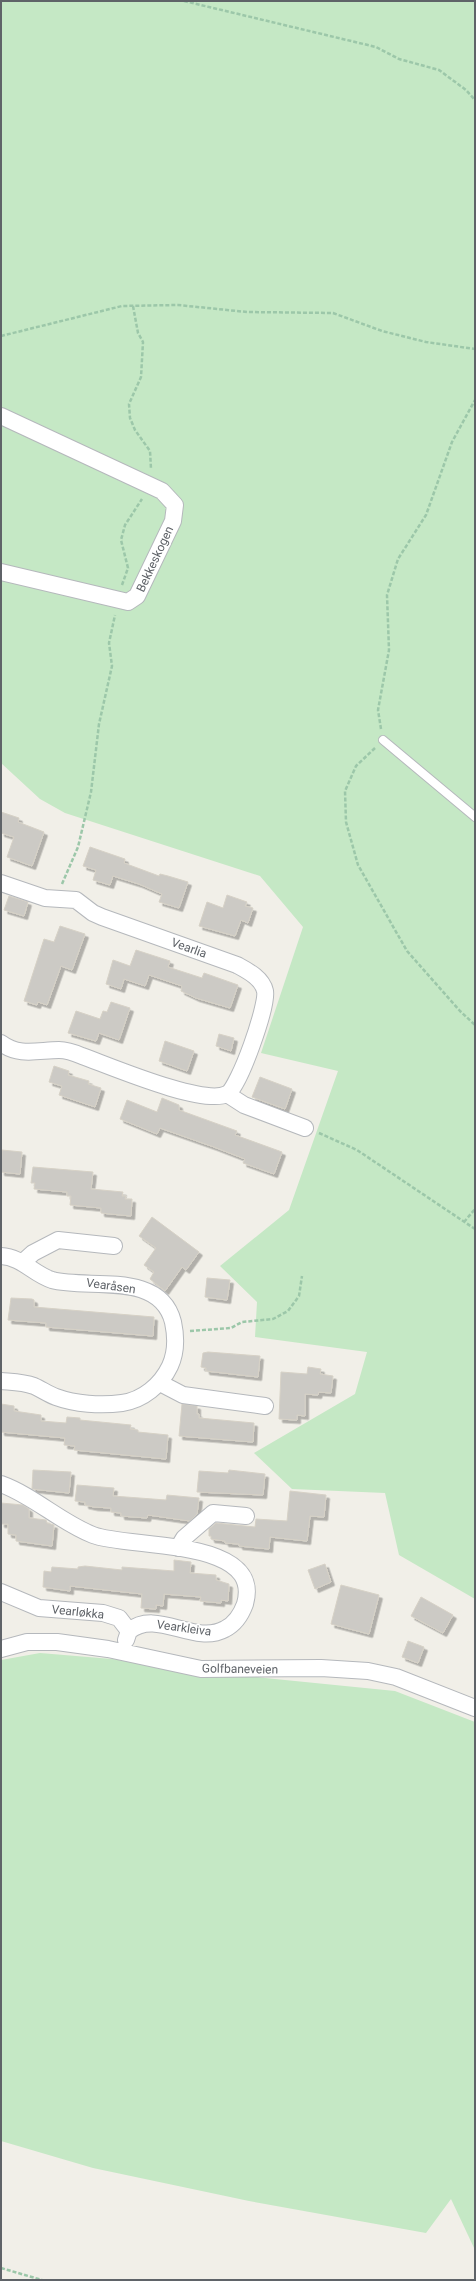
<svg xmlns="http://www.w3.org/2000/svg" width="476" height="2281" font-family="Roboto,sans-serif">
	<defs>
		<filter id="shadow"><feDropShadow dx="3.5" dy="3.5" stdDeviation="0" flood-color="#0004"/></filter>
	</defs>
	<rect width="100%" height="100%" fill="#f1efe8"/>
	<path fill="#c5e8c5" d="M1,1H475V1599L399,1555L385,1493L292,1489L254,1453L355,1394L367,1352L255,1337L257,1302L220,1266L289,1210L338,1071L261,1053L303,927L260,876L65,813L40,799L1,763Z
		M40,1653L124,1660L265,1678L395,1691L475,1722V2250L451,2199L426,2233L249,2201L93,2168L1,2141V1660Z"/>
	<path fill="#cccac5" stroke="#d6d1c6" filter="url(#shadow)" d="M1,812L19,818L18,822L44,832L32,866L7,857L14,837L1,833Z
		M90,847L125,859L124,863L159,876L160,874L168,876L188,882L179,908L159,902L162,894L139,884L113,876L110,885L93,880L96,870L83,866Z
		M227,895L247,902L245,906L253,908L248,923L241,920L235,936L199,926L207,902L223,908Z
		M9,896L28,902L24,916L4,910Z
		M60,926L85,934L72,970L61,966L47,1005L38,1002L37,1005L24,1001L44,939L54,942Z
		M136,950L170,961L168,967L202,978L204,973L238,985L230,1008L196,998L181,991L182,986L149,975L145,986L124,979L121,989L106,984L113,960L130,966Z
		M111,1002L130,1008L119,1040L99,1033L96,1041L68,1033L76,1011L100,1019L103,1011L107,1012Z
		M219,1034L234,1038L231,1051L216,1046Z
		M165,1041L194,1051L187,1071L159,1061Z
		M54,1066L69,1071L68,1075L89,1081L88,1084L101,1088L95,1107L59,1095L62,1086L49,1082Z
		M260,1077L292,1089L285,1109L252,1097Z
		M162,1098L179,1105V1110L237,1131L235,1135L282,1152L274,1174L243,1163L245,1159L214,1147L160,1128L157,1134L120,1119L127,1100L157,1112Z
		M2,1150L22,1152L20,1174L1,1172Z
		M33,1167L93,1172L91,1189L123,1192L122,1196H126L125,1199H132L131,1216L101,1213V1208L70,1205L71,1196H67V1192L34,1189L35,1183H31Z
		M152,1217L199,1252L186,1270L182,1267L165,1291L150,1279L154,1272L144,1265L156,1248L139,1236Z
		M207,1278L230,1280L227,1300L205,1297Z
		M11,1298L32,1299L34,1300V1307L154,1317L153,1336L46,1327V1323L8,1320Z
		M208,1352L260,1356L258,1377L206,1371V1368L201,1367L203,1353Z
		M308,1367L321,1369L320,1374L333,1376L331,1393L319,1392L318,1395L305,1394V1416L297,1415V1420L279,1419L281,1372L307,1374Z
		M1,1404L14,1406V1411L41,1415V1421L66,1423L67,1417L80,1418V1420L131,1425L130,1429L138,1430V1432L168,1435L166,1459L74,1450L75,1446L64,1445L65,1438L1,1432Z
		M182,1404L197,1406V1414H199V1418L254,1423L253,1442L179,1436Z
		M33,1470L71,1472L69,1493L32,1489Z
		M229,1470L265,1474L263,1495L197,1492L199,1471L228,1473Z
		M77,1485L114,1488L113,1496L166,1500L167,1495L199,1498L197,1514L190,1521L148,1515L147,1518L121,1516V1513L111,1512V1508L94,1507L85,1505V1502L75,1501Z
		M290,1491L326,1495L324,1517L310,1516L307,1541L270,1537L269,1549L239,1546V1544L225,1543V1541L211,1539V1536H209V1529L216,1523L255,1527L256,1519L287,1521Z
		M1,1503L23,1505L29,1509V1518L46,1520L47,1523L54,1525L52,1546L16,1541V1535L8,1534V1524H1Z
		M174,1560L191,1562L190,1573L216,1575V1580L229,1584L228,1601L221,1600V1603L200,1601L201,1597L164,1594L163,1606L156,1605V1609L141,1608L142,1594L70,1586V1591L43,1587L44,1571L51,1572L52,1567L78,1569V1567L85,1566L122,1570V1567L174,1571Z
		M325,1564L331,1582L315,1589L308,1570Z
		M341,1585L379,1595L369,1634L331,1624Z
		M421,1597L453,1615L443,1633L411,1616Z
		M408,1641L424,1647L418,1663L402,1657Z"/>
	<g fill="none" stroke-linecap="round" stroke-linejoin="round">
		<g stroke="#b5b8bc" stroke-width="10">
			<path id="lane" d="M383,740L475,817"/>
		</g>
		<g stroke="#b5b8bc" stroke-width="18">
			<path id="street" d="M1,416L162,491L175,505L173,521L137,596L128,602L1,572
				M1,883L45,898L76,900L93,913L102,917L237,965C248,971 262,978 265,991C268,1005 239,1088 227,1094C203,1106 110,1066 82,1056C75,1053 67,1050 59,1050C39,1050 19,1057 1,1043
				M227,1094L244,1105L305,1128
				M1,1256C22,1257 33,1274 52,1280C88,1290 160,1270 173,1322C176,1336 176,1353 170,1366C161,1385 143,1400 122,1403C101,1406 75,1404 56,1397C48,1394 41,1389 34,1386C23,1382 12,1382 1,1381
				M23,1262L33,1253L58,1240L114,1246
				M160,1383L183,1395L265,1406
				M1,1484C34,1496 60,1522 93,1535C129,1549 264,1537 245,1604C241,1615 235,1624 225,1629C194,1646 157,1608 129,1631
				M178,1548L184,1538L213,1513L246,1516
				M1,1592L39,1608L103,1613L119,1618L129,1631L126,1640
				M1,1649L27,1642H57L108,1649L201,1669L321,1668L368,1671L396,1677L475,1708"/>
		</g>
		<path stroke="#9cc7a9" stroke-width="2.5" stroke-dasharray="4 2" stroke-linecap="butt" d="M184,1L376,47L399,59L439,70L466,90L475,100
			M133,306L138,333L143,342L141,377L129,404L130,418L135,430L150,451L151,469
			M1,336L122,306L178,305L247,312L333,313L382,331L426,342L475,349
			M122,585L128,568L121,540L125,525L142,499
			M381,729L378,710L389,650L387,595L398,559L426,515L452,442L475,400
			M375,748L356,766L345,791L346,822L358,865L407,951L460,1011L475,1025
			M62,884L78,847L91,792L99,724L112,666L109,643L115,615
			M319,1133L357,1150L475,1229
			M464,1222L475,1209
			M190,1331L231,1328L242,1322L273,1319L288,1311L299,1296L302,1276
			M1,2268L42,2280"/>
		<use href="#lane" stroke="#fff" stroke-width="8"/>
		<use href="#street" stroke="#fff" stroke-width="16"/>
	</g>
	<g text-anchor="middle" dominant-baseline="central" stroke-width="3.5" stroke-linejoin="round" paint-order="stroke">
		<g font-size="12" fill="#5f6368" stroke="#fff">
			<text transform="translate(155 559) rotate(-65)">Bekkeskogen</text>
			<text transform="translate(189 948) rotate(20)">Vearlia</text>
			<text transform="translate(111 1286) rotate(8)">Vearåsen</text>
			<text transform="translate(78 1612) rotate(6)">Vearløkka</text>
			<text transform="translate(184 1628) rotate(8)">Vearkleiva</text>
			<text transform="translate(240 1669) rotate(1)">Golfbaneveien</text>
		</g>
	</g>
	<rect width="476" height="2281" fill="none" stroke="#5f6368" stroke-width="4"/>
</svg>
